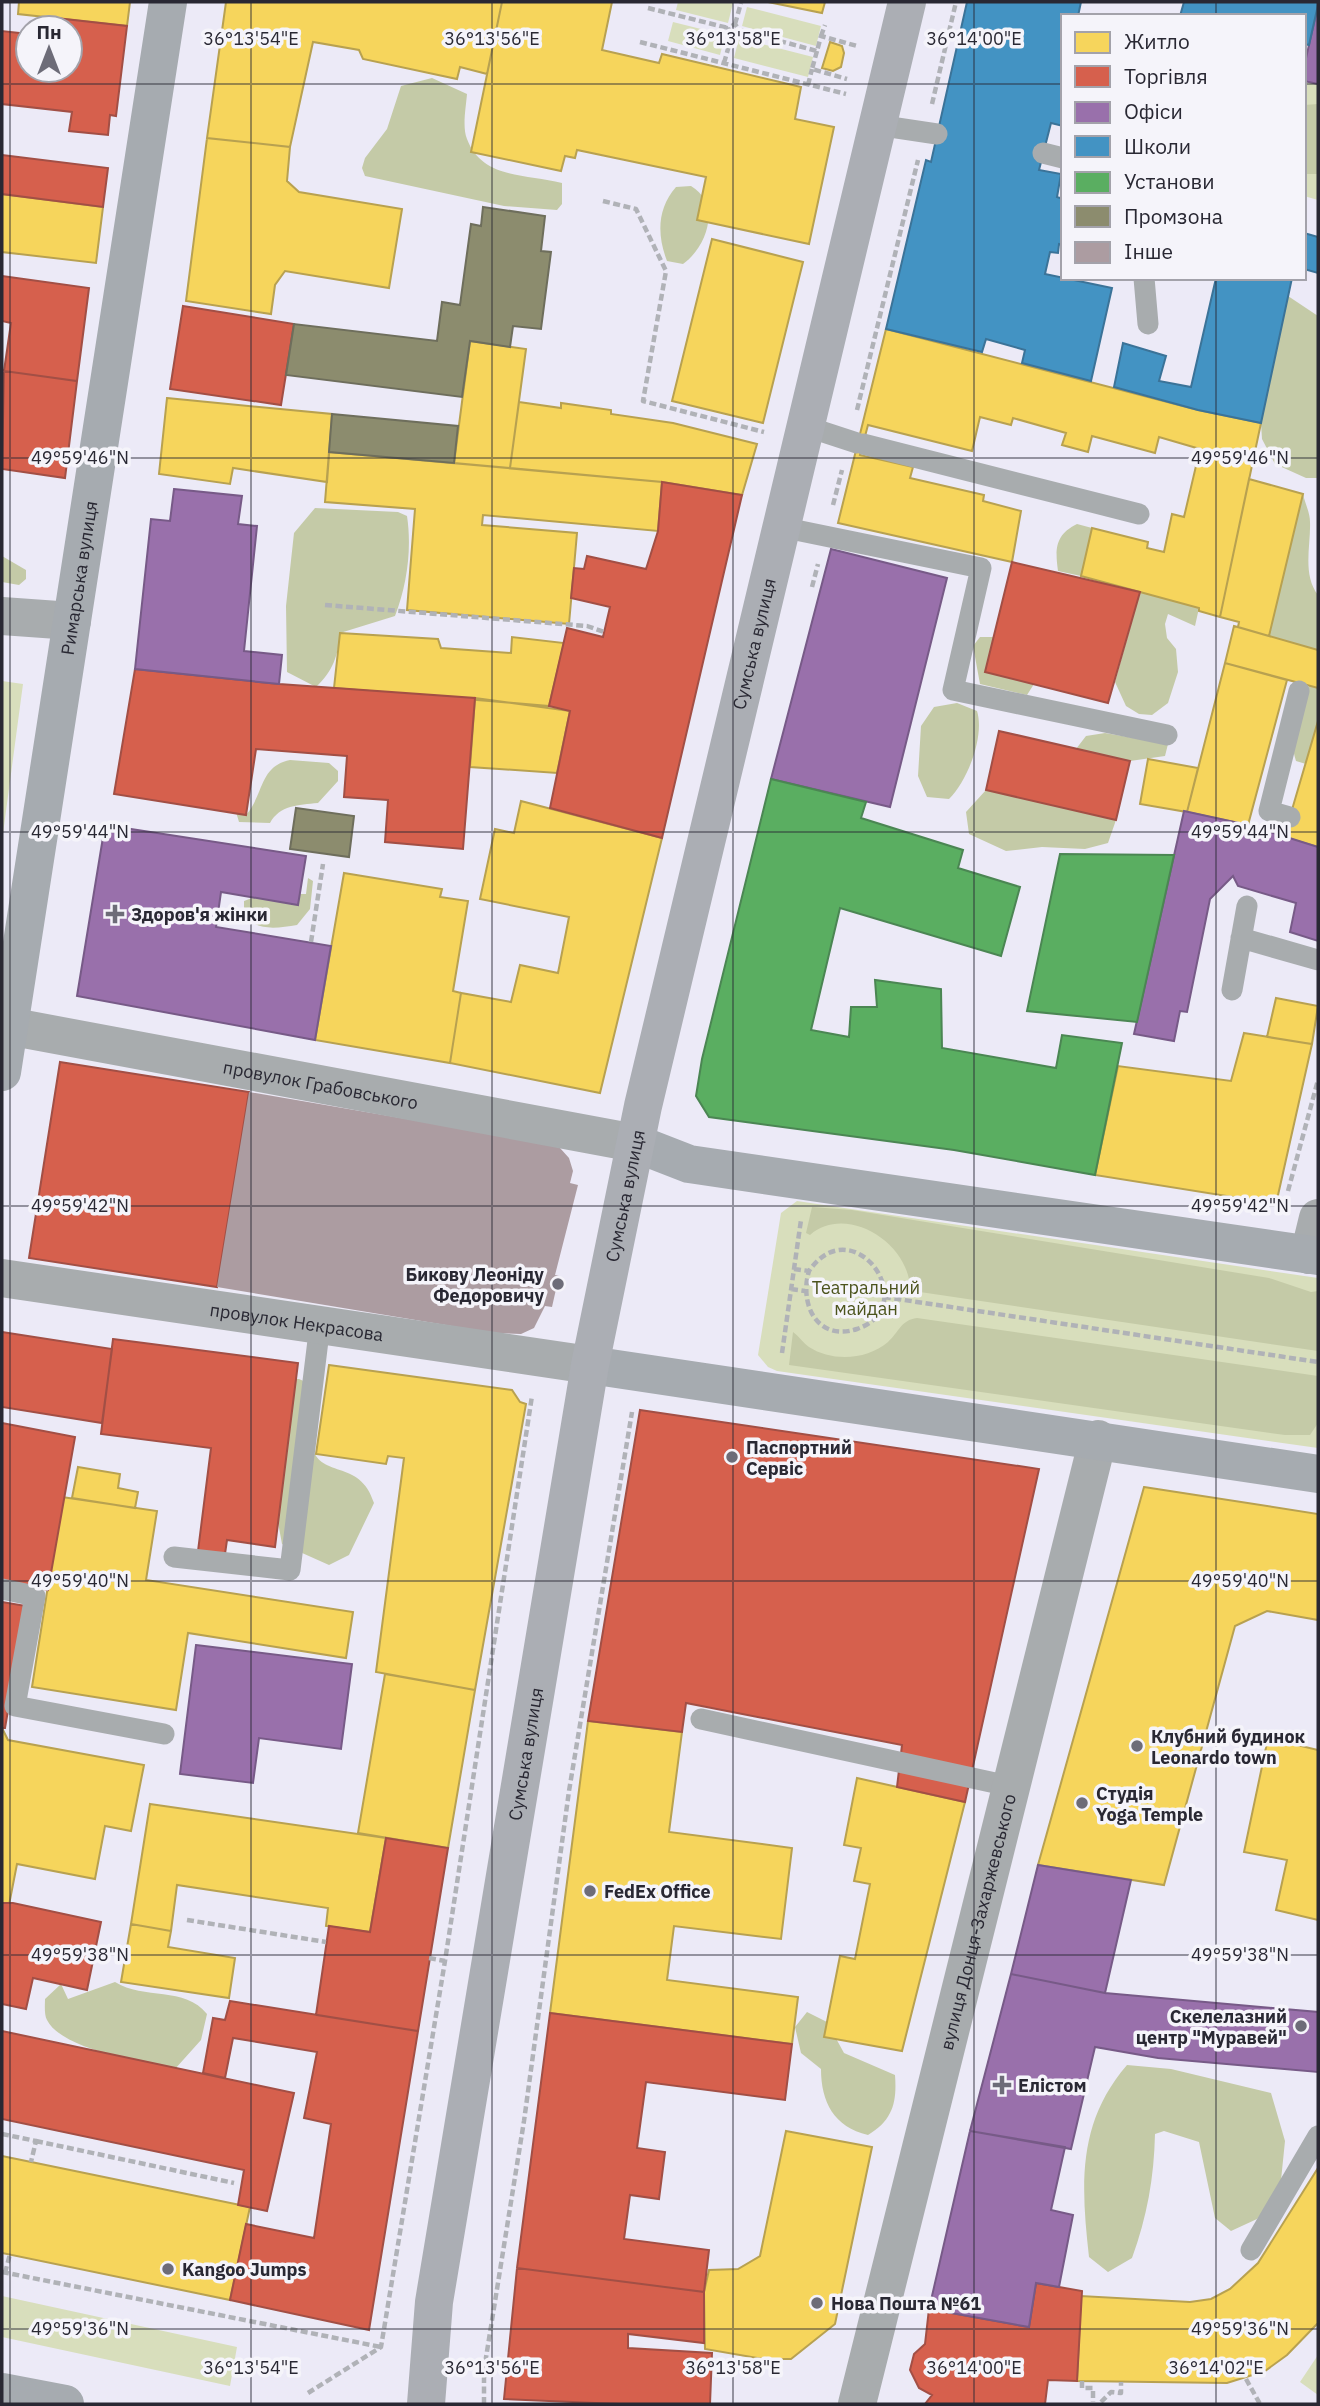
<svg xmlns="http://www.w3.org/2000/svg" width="1320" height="2406" font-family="'IBM Plex Sans',sans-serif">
	<rect width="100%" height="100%" fill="#eceaf7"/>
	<path fill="#d8debc" d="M678,2H727L733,3L728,23L676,10Z
		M747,7L821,26L816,46L742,26Z
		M673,22L725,35L720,55L668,41Z
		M739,38L813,57L808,77L734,58Z
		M1304,81L1318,84V200L1304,196Z
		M2,681L23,684L2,841Z
		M797,1201L1318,1278V1448L777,1371L768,1367L758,1355L781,1213Z
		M2,2296L237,2347L230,2386L2,2337Z
		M1318,2355V2395L1300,2382Z"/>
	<path fill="#c4caa7" d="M432,78L467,94C466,107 462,127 467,139C482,179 526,174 562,183V204L557,210L504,206L365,176L362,168L365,158L387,129L401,86Z
		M1318,104V174H1304V105Z
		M691,186C722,204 707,247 683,264L667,261C657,235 657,209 676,187Z
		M1288,296L1318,316V478H1306L1275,464L1262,439L1261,423Z
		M1303,494C1305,503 1310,513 1310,522C1311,545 1302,574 1318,595V650L1269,636Z
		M315,508L398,512L407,516C412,549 407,585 395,616L340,633C338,656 333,671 316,687L287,672L286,606L294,533Z
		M1077,524L1092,528L1081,576L1058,571C1055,549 1055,535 1077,524Z
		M2,556L26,570V579L19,585L2,582Z
		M1140,592L1199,608L1195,626L1168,614L1165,624L1167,638L1176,649L1178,672L1168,703L1152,715L1139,714L1126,706L1115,682Z
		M980,637H994L985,672L1034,684L1027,695L980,684L973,646Z
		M1309,686L1318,688V721L1306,764L1296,761C1287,735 1299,710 1309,686Z
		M957,703L977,711C985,736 967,782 949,799L927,797L918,776L921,726L934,707Z
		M1105,733L1168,744L1165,756L1130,761L1076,749L1086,736Z
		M290,760L329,763L338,771V781L318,803C298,805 280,805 270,823L239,822L236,812L246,815C264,795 259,766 290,760Z
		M986,790L1116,820L1108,843L1085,849L1042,847L1006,851L969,834L966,812Z
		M308,878L313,881L310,909L297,925C278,928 257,932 244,915V901L263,894H306Z
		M812,1207L852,1210L1269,1278L1311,1292L1318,1291V1351L920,1292L910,1289C910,1244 847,1203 810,1235L806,1233Z
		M917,1318L1318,1376V1423L1310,1435H1285L789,1365L793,1332C799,1336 803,1343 809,1347C832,1362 867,1360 888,1342C899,1332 901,1320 917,1318Z
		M290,1379H299L319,1388C316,1404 308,1427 311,1443C318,1481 360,1457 374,1503L349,1555L329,1565L282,1544L273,1495L285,1466L293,1404Z
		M115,1982C144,2000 185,1986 207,2014L201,2040L175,2069C144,2062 62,2050 47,2020C44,2015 45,2005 45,1999L61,1984L68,1999Z
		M807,2012L827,2022L844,2053L895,2075C897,2102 893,2120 868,2135C834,2127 821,2102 821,2069L801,2053L795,2027Z
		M1127,2065L1171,2069L1271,2093L1285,2141L1280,2190L1257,2219L1231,2231L1215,2218L1199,2142L1164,2131L1155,2134C1154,2178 1147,2217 1132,2258L1108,2272L1089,2257C1081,2185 1077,2123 1127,2065Z"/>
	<path fill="#f6d55c" stroke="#b8a150" stroke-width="2" d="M19,2H130L127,26L18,14Z
		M226,2H502L487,74L460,67L457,79L363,59L359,50L313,42L290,147L207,138Z
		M502,2H612L602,50L659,63L662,54L801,87L795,119L834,127L809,244L697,220L706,177L577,150L575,158L565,156L561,171L471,152Z
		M768,2H825L822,13Z
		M830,42L842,46L844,53L841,67L833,71L822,68Z
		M207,138L290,147L287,181L299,192L402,209L389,288L285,271L275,285L271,314L186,301Z
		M2,194L103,207L96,263L2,252Z
		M712,239L803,262L763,423L672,401Z
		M886,329L1198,410L1261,423L1220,617L1199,611V608L1081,576L1092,528L1148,542L1147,548L1164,552L1172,514L1184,517L1200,449L1159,437L1155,453L1092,436L1088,452L1062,445L1066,433L1013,418L1011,425L980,417L972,451L868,425L860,455L913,467L910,478L984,495L983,501L1021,511L1012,562L838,523Z
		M470,341L526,349L510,468L454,463Z
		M167,398L332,414L327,482L233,468L230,484L159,474Z
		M519,402L561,408V403L611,410V414L673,423L757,444L742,495L662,482L510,468Z
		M329,452L662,482L658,531L483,515L482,525L577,533L569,624L407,610L415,509L325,502Z
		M1249,479L1303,494L1269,636L1238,627L1239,622L1220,617Z
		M1234,626L1318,650V688L1225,663Z
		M340,633L438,639L441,648L511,653L512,637L564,643L549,706L334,688Z
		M1225,663L1287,680L1248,825L1187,812Z
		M475,698L570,711L557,773L470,767Z
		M1318,721V847L1284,837Z
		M1148,759L1198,768L1187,812L1140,804Z
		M521,801L662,838L600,1093L450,1063L461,993L511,1002L520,965L558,973L569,917L480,899L495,829L514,833Z
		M344,873L442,889L440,897L468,901L453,991L461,993L450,1063L315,1040Z
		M1276,998L1318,1006L1312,1044L1267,1037Z
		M1244,1033L1312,1044L1276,1204L1095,1175L1118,1066L1231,1081Z
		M329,1365L512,1390L520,1402L526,1404L475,1690L376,1672L404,1458L388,1456L386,1464L316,1454Z
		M78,1467L120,1474L118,1488L138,1492L135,1508L72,1498Z
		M1144,1487L1318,1514V1620L1267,1611L1235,1626L1164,1885L1038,1865Z
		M62,1497L157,1511L146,1580L353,1612L346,1658L188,1633L176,1710L32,1687Z
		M385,1674L475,1690L448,1848L358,1833Z
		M588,1721L682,1732L669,1832L792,1848L781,1939L674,1926L667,1980L798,1997L792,2044L550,2013Z
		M2,1728L8,1740L144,1765L131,1831L105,1826L95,1879L17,1864L9,1905L2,1903Z
		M1268,1738L1318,1750V1920L1276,1910L1287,1860L1244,1852Z
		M857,1778L965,1802L902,2051L824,2037L840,1956L855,1959L870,1884L854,1881L861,1848L844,1845Z
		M150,1804L386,1838L370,1932L326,1926L328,1908L177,1885L171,1931L131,1924Z
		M131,1924L171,1931L168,1947L235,1958L229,1998L121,1982Z
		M786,2131L872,2147L835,2324L791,2359H763L705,2349L704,2292L709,2270L738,2269L760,2256Z
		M2,2156L250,2207L230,2300L2,2253Z
		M1318,2168V2323L1287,2355L1265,2371L1227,2383L1077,2381L1081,2296L1190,2302L1211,2299L1230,2289L1258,2263Z"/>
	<path fill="#d6604d" stroke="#a24f45" stroke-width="2" d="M47,17L127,26L116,116L110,115L108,135L69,131L72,112L2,104V31L28,34V70H70V28H46Z
		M2,155L108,168L103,207L2,194Z
		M2,276L89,288L77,381L4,371L11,323L2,321Z
		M183,306L294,324L281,405L170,389Z
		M4,371L77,381L65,478L2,469Z
		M662,482L742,495L662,838L550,808L570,711L549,706L567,628L603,637L610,607L571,598L574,568L584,569L587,556L646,569L658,531Z
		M1012,562L1140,592L1108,703L985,672Z
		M135,669L279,684L475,698L463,849L385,842L388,800L344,797L347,756L256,749L246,815L114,794Z
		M999,731L1130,761L1116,820L986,790Z
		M60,1062L249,1092L217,1287L29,1258Z
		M2,1332L112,1349L102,1423L2,1407Z
		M113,1339L298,1363L275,1547L227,1540L225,1554L198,1551L211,1448L101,1434Z
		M640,1410L1039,1469L965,1802L897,1787L902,1745L686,1703L682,1732L588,1721Z
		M2,1423L75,1437L48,1590L2,1580Z
		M2,1602L26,1606L5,1728H2Z
		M386,1838L448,1848L418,2031L316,2015L329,1926L370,1932Z
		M2,1903H13L101,1922L87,1990L33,1978L26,2009L2,2004Z
		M230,2001L418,2031L369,2330L230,2300L246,2224L314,2238L331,2124L304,2118L317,2052L233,2038L225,2078L203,2073L213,2018L225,2020Z
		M550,2013L792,2044L785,2100L646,2082L637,2148L665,2152L659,2199L630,2195L624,2239L709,2250L704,2292L517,2268Z
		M2,2031L294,2093L267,2211L238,2205L244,2170L2,2119Z
		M517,2268L704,2292V2343L628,2334V2348L712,2353L710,2404H619L504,2399Z
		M1036,2283L1082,2291L1077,2381L1048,2380L1045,2404H925L932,2395L919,2388L910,2370L914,2354L925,2344L929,2309L1029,2327Z"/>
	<path fill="#9970ab" stroke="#775a87" stroke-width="2" d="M1318,5V84L1304,81V67Z
		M174,489L242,496L238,524L257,526L244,651L282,655L279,684L135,669L151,519L170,521Z
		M831,549L947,578L890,807L771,779Z
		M1184,811L1248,825L1318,847V941L1290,932L1296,903L1238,886L1233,876L1210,899L1187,1012L1180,1011L1174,1041L1134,1034Z
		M105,825L306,856L298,905L221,892L216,927L331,946L315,1040L77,996Z
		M196,1645L352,1664L341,1749L259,1738L253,1783L180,1774Z
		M1038,1865L1131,1880L1105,1993L1011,1974Z
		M1011,1974L1105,1993L1318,2012V2072L1158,2058L1095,2047L1071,2149L970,2131Z
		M970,2131L1065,2147L1051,2210L1073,2215L1059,2287L1036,2283L1029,2327L929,2309Z"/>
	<path fill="#4393c3" stroke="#3b7398" stroke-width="2" d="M967,2H1081L1078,16H1063V126L1051,123L1039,170L1061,174L1057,197L1063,199V245L1059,244L1058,253L1050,252L1045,274L1112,288L1091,381L1022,363L1025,350L986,339L982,352L886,329L926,160L931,162Z
		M1184,2H1318V5L1309,45L1304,44V16H1180Z
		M1304,233L1318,237V273L1304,269Z
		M1216,278H1292L1261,423L1198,410L1114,387L1123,343L1166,356L1159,381L1191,387Z"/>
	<path fill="#5aae61" stroke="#4b8653" stroke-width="2" d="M771,779L866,802L861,818L963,850L958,868L1020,887L1001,956L840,908L811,1030L849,1037L851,1007H877L875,980L941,989L942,1048L1056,1068L1062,1035L1122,1043L1095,1175L954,1150L709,1117L696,1096L702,1059Z
		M1060,854L1174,855L1137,1022L1027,1011Z"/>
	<path fill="#8c8c6e" stroke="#6e6e5c" stroke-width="2" d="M483,207L545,216L541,251L551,252L541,329L513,326L510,347L470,341L462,397L286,375L294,324L437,341L442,302L460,305L471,224L481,226Z
		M332,414L458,426L454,463L329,452Z
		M296,808L354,816L349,857L290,849Z"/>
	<path fill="#ac9ca1" d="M249,1092L546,1143L560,1148L569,1158L573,1171L570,1183L578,1185L555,1275L559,1276L552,1307L545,1306L534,1328L521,1334L494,1333L217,1287Z"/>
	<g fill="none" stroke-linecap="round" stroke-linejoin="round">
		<path stroke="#b0b2b7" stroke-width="4.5" stroke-dasharray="7 3.5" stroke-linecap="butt" d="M648,8L728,28
			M735,24L741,3
			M739,30L732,35L728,28L735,24L739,30L817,51L821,36L857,46
			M821,36L825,25
			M640,42L846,94
			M817,51L812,69L847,79
			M724,63L732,35
			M808,85L812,69
			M932,104L956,2
			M603,201L636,209L666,271L643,401L764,432
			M857,410L918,160
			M833,505L842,470
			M812,587L818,564
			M325,605L587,626L604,632
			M311,942L323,864
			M1288,1191L1318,1080
			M794,1269L809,1271C853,1207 924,1306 857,1329C817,1342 799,1304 809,1271
			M791,1289L805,1291
			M884,1297L1318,1362
			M782,1353L801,1220
			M187,1920L326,1942
			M429,1958L445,1961
			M2,2134L36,2141L31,2162
			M36,2141L234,2183
			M2,2272L381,2347
			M5,2273L10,2254
			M1246,2379L1260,2404
			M1082,2381V2388H1093V2402
			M308,2393L381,2347L445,1961L532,1396
			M1101,2402L1111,2392L1121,2393V2382
			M484,2404V2370L524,2121L569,1791L632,1412"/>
		<path stroke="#a8acae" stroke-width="21" d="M877,125L937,134
			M1043,153L1063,158
			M1144,278L1148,324
			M805,426L857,443
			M863,444L1139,514
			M781,527L981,568L953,690L1167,735
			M1290,817L1269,811L1299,691
			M1241,938L1318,960
			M1232,990L1247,906
			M174,1557L290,1570L320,1324
			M2,1589L35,1596L15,1706L164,1734
			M701,1719L1009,1786
			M1251,2250L1318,2136"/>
		<g stroke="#a8acae" stroke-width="38">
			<path d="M2,616L72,621"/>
			<path id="s1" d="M8,1026L635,1143"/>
			<path d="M1309,1255L1318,1218"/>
			<path id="s2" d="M2,1278L590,1365"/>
			<path id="s3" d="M857,2404L1098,1439"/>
		</g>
		<g stroke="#a6abb0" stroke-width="38">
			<path id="s4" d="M2,1072L168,2"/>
			<path d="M635,1143L689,1164L1318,1256"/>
			<path d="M590,1365L1318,1474"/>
			<path d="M2,2392L65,2404"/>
		</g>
		<path stroke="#abaeb4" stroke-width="38" id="s5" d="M426,2404L434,2302L590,1365L643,1106L907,2"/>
	</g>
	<path fill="none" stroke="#292833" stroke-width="2" stroke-opacity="0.45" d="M10,2V2404M251,2V2404M492,2V2404M733,2V2404M974,2V2404M1216,2V16M2,84H1063M1304,84H1318M1216,278V2404M2,458H1318M2,832H1318M2,1206H1318M2,1581H1318M2,1955H1318M2,2329H1318"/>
	<g fill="#6d6c78" stroke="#f5f4fa" stroke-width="2.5">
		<path d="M111.5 903.5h7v7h7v7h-7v7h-7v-7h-7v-7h7z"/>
		<circle cx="558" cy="1284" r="7"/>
		<circle cx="732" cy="1457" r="7"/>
		<circle cx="1137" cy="1746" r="7"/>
		<circle cx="1082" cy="1803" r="7"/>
		<circle cx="590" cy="1891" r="7"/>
		<circle cx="1301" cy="2026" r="7"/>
		<path d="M998.5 2074.5h7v7h7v7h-7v7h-7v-7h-7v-7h7z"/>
		<circle cx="168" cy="2269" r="7"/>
		<circle cx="817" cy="2303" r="7"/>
	</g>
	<g text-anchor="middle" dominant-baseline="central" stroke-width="7" stroke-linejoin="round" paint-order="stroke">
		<g font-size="18" fill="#292833" stroke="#f5f4fa">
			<text stroke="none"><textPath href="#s4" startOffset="500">Римарська вулиця</textPath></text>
			<text stroke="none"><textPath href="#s5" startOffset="1792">Сумська вулиця</textPath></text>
			<text stroke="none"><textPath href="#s1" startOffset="318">провулок Грабовського</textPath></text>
			<text stroke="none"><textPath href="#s5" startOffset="1225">Сумська вулиця</textPath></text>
			<text stroke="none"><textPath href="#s2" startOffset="298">провулок Некрасова</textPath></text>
			<text stroke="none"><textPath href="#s5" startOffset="658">Сумська вулиця</textPath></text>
			<text stroke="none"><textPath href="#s3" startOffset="497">вулиця Донця-Захаржевського</textPath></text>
		</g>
		<g font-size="18" font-weight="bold" fill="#292833" stroke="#f5f4fa" text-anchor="start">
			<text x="131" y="914">Здоров'я жінки</text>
			<text x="544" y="1274" text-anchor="end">Бикову Леоніду<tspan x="544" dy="21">Федоровичу</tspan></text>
			<text x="746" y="1447">Паспортний<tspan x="746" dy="21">Сервіс</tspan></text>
			<text x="1151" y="1736">Клубний будинок<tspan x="1151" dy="21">Leonardo town</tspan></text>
			<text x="1096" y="1793">Студiя<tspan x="1096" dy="21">Yoga Temple</tspan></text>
			<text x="604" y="1891">FedEx Office</text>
			<text x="1287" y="2016" text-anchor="end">Скелелазний<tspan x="1287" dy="21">центр "Муравей"</tspan></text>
			<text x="1018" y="2085">Елістом</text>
			<text x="182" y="2269">Kangoo Jumps</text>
			<text x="831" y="2303">Нова Пошта №61</text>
		</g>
		<g font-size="18" fill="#4b531c" stroke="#f5f4fa">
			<text x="866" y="1287">Театральний<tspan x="866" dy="21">майдан</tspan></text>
		</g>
	</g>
	<g font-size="18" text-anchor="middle" fill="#292833" stroke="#f5f4fa" stroke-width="7" stroke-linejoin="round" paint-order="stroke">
		<text x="251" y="45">36°13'54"E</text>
		<text x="492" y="45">36°13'56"E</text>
		<text x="733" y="45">36°13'58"E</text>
		<text x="974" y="45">36°14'00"E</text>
		<text x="80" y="464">49°59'46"N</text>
		<text x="1240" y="464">49°59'46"N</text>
		<text x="80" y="838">49°59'44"N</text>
		<text x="1240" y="838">49°59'44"N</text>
		<text x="80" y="1212">49°59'42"N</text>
		<text x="1240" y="1212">49°59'42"N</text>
		<text x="80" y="1587">49°59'40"N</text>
		<text x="1240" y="1587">49°59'40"N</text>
		<text x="80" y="1961">49°59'38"N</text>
		<text x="1240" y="1961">49°59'38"N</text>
		<text x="80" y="2335">49°59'36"N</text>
		<text x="1240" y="2335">49°59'36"N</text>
		<text x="251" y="2374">36°13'54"E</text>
		<text x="492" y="2374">36°13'56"E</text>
		<text x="733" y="2374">36°13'58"E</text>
		<text x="974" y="2374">36°14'00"E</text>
		<text x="1216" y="2374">36°14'02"E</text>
	</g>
	<rect width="1320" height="2406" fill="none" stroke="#292833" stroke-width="7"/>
	<rect x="1061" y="14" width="245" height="266" fill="#f5f4fa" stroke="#a3a2aa" stroke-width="2"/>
	<rect x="1075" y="32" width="35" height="21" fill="#f6d55c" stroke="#a3a2aa" stroke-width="2"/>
	<text x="1124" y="49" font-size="21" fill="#292833">Житло</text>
	<rect x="1075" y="66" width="35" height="21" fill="#d6604d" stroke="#a3a2aa" stroke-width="2"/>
	<text x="1124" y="84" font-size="21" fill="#292833">Торгівля</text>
	<rect x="1075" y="102" width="35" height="21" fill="#9970ab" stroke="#a3a2aa" stroke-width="2"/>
	<text x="1124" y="119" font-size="21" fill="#292833">Офіси</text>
	<rect x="1075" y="136" width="35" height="21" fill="#4393c3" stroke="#a3a2aa" stroke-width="2"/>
	<text x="1124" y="154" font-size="21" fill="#292833">Школи</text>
	<rect x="1075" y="172" width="35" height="21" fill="#5aae61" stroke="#a3a2aa" stroke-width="2"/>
	<text x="1124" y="189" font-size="21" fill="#292833">Установи</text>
	<rect x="1075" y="206" width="35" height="21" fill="#8c8c6e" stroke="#a3a2aa" stroke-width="2"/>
	<text x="1124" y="224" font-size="21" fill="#292833">Промзона</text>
	<rect x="1075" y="242" width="35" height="21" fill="#ac9ca1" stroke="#a3a2aa" stroke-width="2"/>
	<text x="1124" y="259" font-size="21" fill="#292833">Інше</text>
	<g transform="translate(49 49)"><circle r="33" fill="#f5f4fa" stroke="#a3a2aa" stroke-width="2"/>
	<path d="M0-5L12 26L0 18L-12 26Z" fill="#6d6c78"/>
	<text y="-10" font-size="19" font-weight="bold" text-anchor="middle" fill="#292833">Пн</text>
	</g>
</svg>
